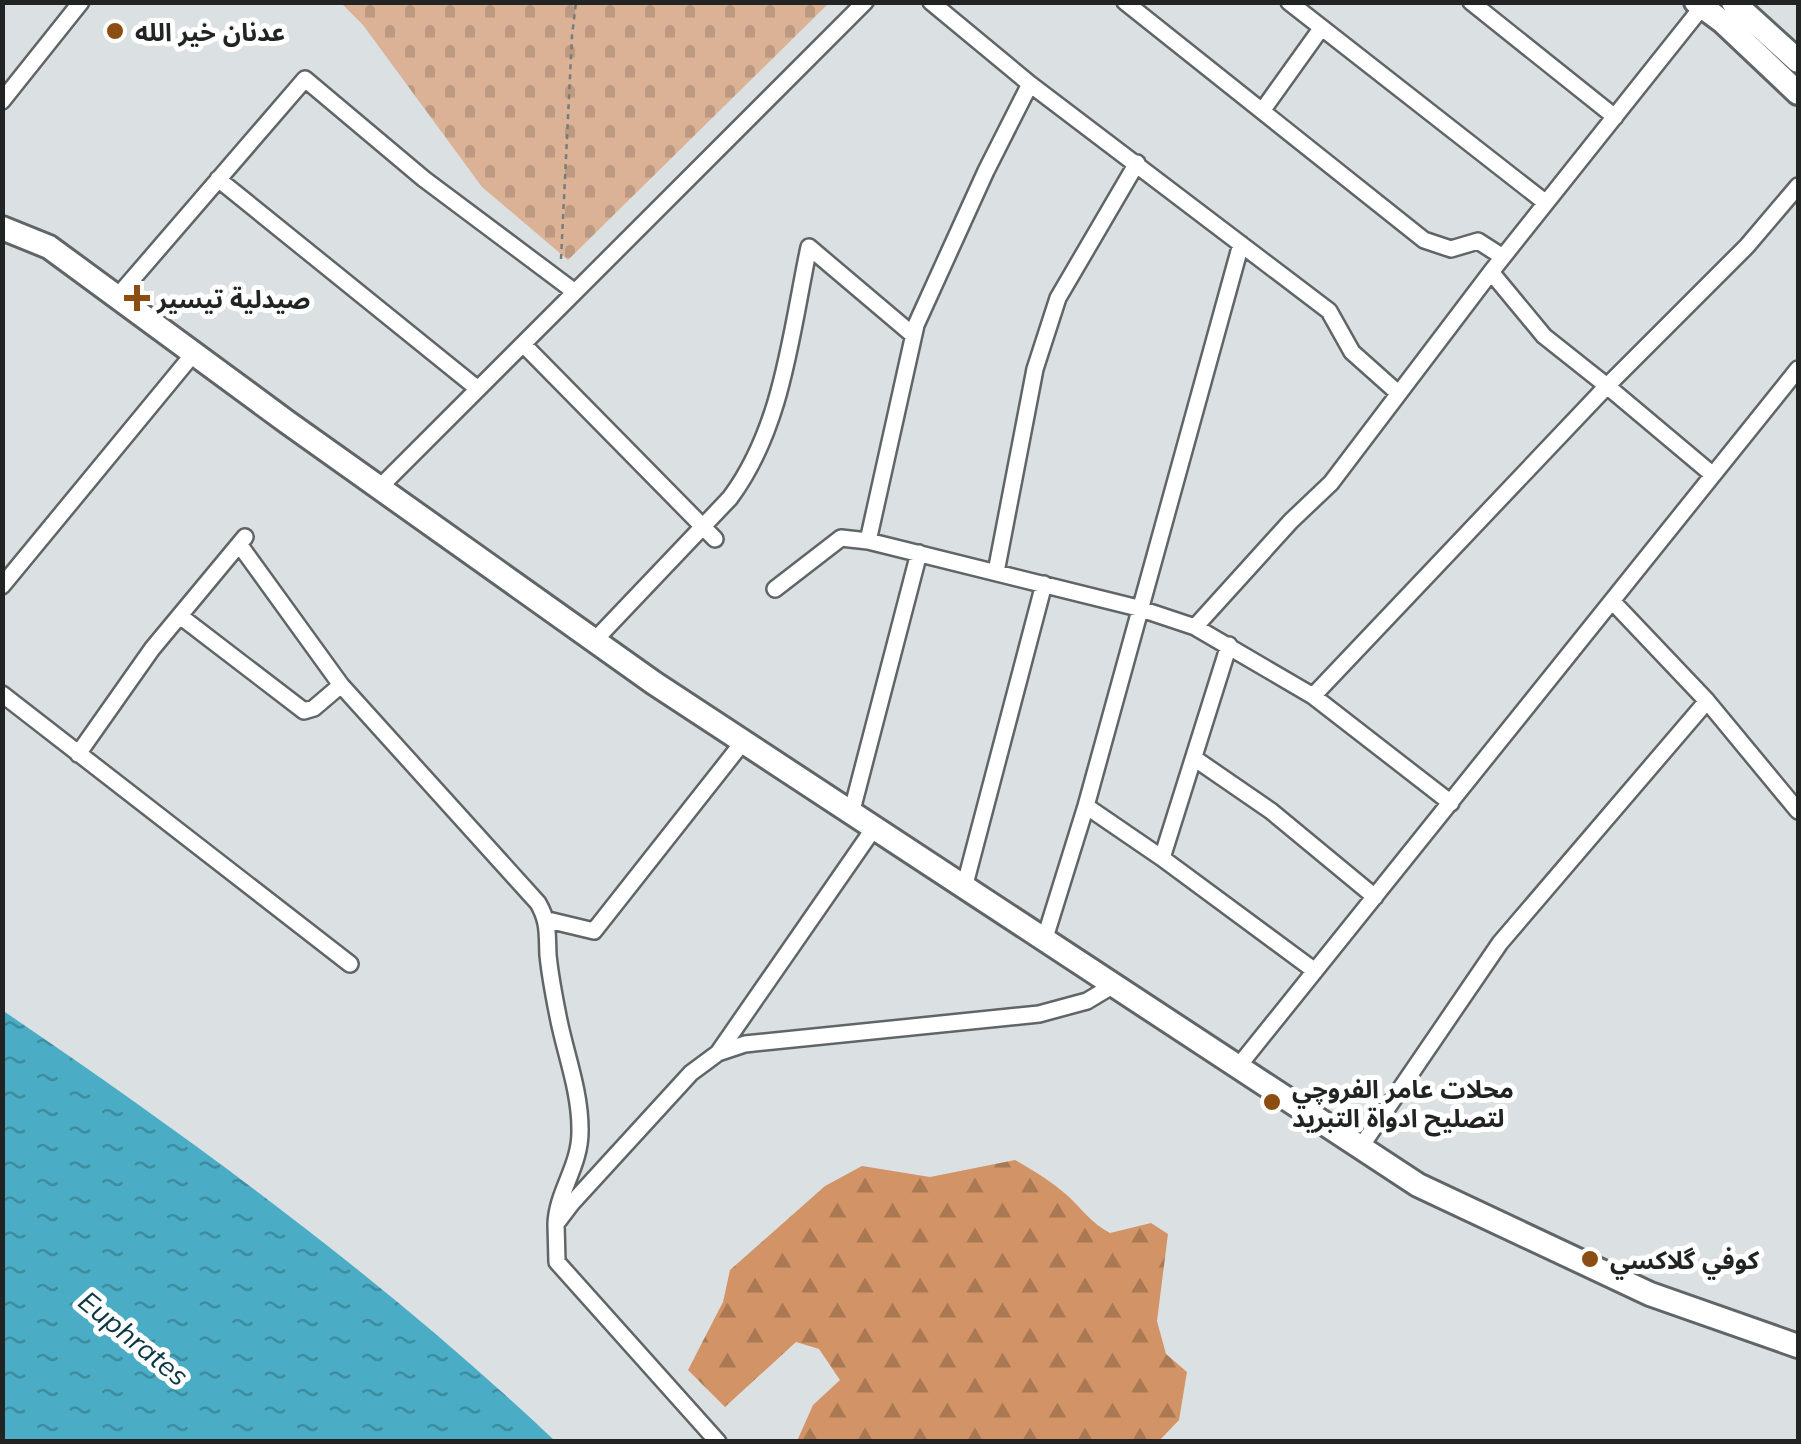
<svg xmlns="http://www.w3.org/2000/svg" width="1801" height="1444" font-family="Mulish,'Noto Sans Arabic',sans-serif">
	<defs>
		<pattern id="forest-firs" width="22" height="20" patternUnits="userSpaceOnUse" patternTransform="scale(2.5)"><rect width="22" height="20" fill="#d29466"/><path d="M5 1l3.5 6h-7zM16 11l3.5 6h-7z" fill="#aa7954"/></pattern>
		<pattern id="cemetery-stones" width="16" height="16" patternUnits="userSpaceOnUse" patternTransform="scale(2.5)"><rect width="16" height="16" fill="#dbb295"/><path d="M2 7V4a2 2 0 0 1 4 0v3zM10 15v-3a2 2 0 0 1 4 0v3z" fill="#bc9980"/></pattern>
		<pattern id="water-ripples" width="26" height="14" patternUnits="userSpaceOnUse" patternTransform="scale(2.5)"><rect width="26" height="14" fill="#4aadc5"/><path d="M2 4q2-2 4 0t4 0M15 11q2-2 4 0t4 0" fill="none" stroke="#3d8da0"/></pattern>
	</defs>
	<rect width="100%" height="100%" fill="#dbe1e3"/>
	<path fill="url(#forest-firs)" d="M1015,1160C1034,1171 1052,1182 1068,1196C1083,1210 1091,1223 1110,1233L1151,1223L1168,1234L1157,1321L1166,1354L1187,1372L1179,1420L1159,1441H797L813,1405L840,1380L819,1349L796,1342L725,1407L688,1370L723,1302L730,1270L825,1186L862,1166L930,1177Z"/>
	<path fill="url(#cemetery-stones)" d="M341,3H829L568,260L482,187L363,25Z"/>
	<path fill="url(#water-ripples)" d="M2,1010C195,1141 386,1281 555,1441H3Z"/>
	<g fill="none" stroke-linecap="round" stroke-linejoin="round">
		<g stroke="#606567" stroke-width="20">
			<path id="street" d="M931,2L1030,84L1329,311L1352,352L1398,393
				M1125,2L1424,240L1451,249L1478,241L1503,257
				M1289,2L1546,203
				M1471,2L1615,117
				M2,101L81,2
				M1262,111L1320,30
				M218,179L478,389
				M117,297L305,79L424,179L575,292
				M523,344L715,539
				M1713,475L1607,386L1747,246L1798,186
				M379,488L865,2
				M868,541L916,325L986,171L1030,84
				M239,544L341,685
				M996,572L1035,369L1058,298L1137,163
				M2,586L194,353
				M775,589L841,538L868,541L1138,608L1195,627L1313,696L1451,803
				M1613,602L1707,701L1798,811
				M180,616L304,711L314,708L341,685L538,903C549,922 547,934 548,955C550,975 554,996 558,1016C565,1053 580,1090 580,1129C581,1166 557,1191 556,1224
				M1195,627L1291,521L1331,483L1491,272L1702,7
				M594,641L730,498C783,427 791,332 809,247L913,335
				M2,694L350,964
				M1313,696L1607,386L1544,336L1491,272
				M78,754L152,649L245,537
				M1194,758L1271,811L1375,897
				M1086,806L1162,858L1315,971
				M851,814L919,553
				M1162,858L1229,645
				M964,888L1044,584
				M548,920L594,931L743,742
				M1044,941L1086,806L1241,244
				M718,1053L874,828
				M1237,1068L1798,369
				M1360,1148L1500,943L1707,701
				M718,1442L557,1262L556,1224L572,1203L691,1073L718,1053L745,1044L1039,1014L1087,1001L1112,986"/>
		</g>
		<g stroke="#606567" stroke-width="28">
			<path id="secondary" d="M1696,2L1723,22L1798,93
				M1733,2L1798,61
				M2,228L49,247L287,422L654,683L1418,1185L1650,1294L1798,1346"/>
		</g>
		<path stroke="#777b7b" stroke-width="2.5" stroke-dasharray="5 5" stroke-linecap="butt" d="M561,259L572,36L576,2"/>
		<use href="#street" stroke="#fff" stroke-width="15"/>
		<use href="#secondary" stroke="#fff" stroke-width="22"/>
	</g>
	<g fill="#8c4d13" stroke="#fff" stroke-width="4">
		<circle cx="115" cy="31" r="10"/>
		<path d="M132 283h10v10h10v10h-10v10h-10v-10h-10v-10h10z"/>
		<circle cx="1272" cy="1102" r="10"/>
		<circle cx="1590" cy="1259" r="10"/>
	</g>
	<g text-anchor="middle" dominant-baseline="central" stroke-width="10" stroke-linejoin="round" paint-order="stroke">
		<g font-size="25" font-weight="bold" fill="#222424" stroke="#fff" text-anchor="start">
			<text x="135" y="31">عدنان خير الله</text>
			<text x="157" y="298">صيدلية تيسير</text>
			<text x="1292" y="1088">محلات عامر الفروچي<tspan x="1292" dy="29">لتصليح ادواة التبريد</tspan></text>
			<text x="1610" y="1259">كوفي گلاكسي</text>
		</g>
		<g font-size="28" font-style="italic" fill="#093842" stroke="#fff">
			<text transform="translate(134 1338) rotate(39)">Euphrates</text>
		</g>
	</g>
	<rect width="1801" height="1444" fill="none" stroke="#222424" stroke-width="10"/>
</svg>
